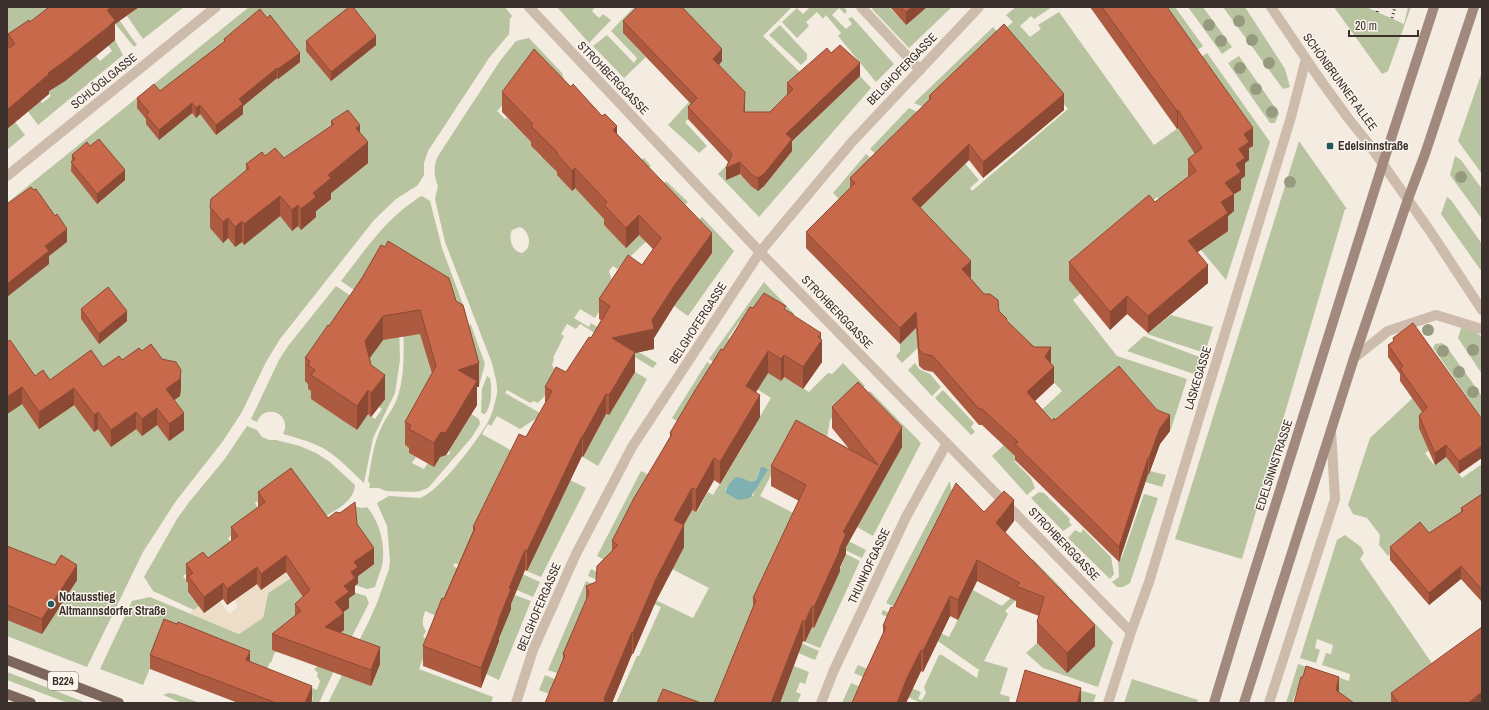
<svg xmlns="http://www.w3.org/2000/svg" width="1489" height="710" font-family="'Archivo Narrow',sans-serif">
	<rect width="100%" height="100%" fill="#f4ebe1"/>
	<path fill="#b8c4a0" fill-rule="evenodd" d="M7,7H55L78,70L96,56L100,61L112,51L108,45L115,40L123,55L38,125L25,107L38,98L42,103L51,96L48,92L59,84L15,47L7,36Z
		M102,7H110L137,45L134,47Z
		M139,7H184L143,39L127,16Z
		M249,7H505L512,16L510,19L509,34L489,58L428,151L424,163V175L418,185L396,199L374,220L280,339L266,362L242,412L223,441L176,501L143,552L87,667L7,636V203Z
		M557,7H595L592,11L599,18L603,14L611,20L589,43Z
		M634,7H650L623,33L646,57L624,78L593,46L607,35L634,63L637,58L611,31Z
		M670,7H792L763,36L812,84L782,113L800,133L860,76L871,88L759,217L718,174L727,165L760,189L764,186L792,151L688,119L685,122L707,146L699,153L668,125L689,102L677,89L715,54Z
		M810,7H844L847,11L845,14L839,8L832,15L846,29L852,24L848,19L852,17L894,64L876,82L838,36L841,33L826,15L823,19L817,12L806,22L809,26L797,38L782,22L797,8L803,14Z
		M874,7H889L906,25L927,7H952L909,48L872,9Z
		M1016,7H1052L1034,19L1031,16L1020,26L1030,37L1041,29L1038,25L1059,12L1154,145L1219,99L1194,62L1207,53L1270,142L1226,280L1157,197L1145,208L1081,293L1073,300L1117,356L1187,379L1171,429L1165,437L1163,428L1149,474L1150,471L1166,475L1162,487L1109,471L1046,430L1014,461L1031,478L1035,488L1027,495L992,456L1062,391L972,296L902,363L896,356L900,351V344L971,276L847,207L833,193L866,154L871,158L878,156L870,149L909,108L924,115L979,180L970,188L972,191L1068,109L1003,30L1013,22L1006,15Z
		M1154,7H1175L1203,46L1189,56Z
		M1188,7H1203L1232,47L1222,54Z
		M1223,7H1245L1285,69L1290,87L1283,89Z
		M1334,7H1366L1404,24L1408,7H1411L1388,71L1382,74Z
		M780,25L807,54V59L801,65L769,35Z
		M993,27L1004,40L926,108L914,103Z
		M529,38L562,73L570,101L507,100L497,111L505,119L507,118L533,144L531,146L541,157L543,155L572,191L575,188L593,206L644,158L651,166L639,177L604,225L620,241L659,188L666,181L688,202L617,269L613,266L609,271L614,288L595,318L580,309L574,318L589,327L591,323L657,363L653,368L580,324L576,329L567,324L561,334L564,336L553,358L554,359L552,365L555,370L554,386L538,403L534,401L530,403L507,390L505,393L540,413L538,417L520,429L497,416L491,426L488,424L482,434L512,451L472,551L540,582L533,597L455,563L453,566L460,570L439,617L425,611C423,618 421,625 426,631L423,637L430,640L419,669L493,697L491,703H328L369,621L377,603L389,569L390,561L388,537L387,526L377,503L389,496L420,498C439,492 479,439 489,420C493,412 495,402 497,393C498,383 494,373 492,363L445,242L435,199L438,186C434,177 433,166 438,156L500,61L516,41ZM520,227C530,231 533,248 522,253C512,252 508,238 512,230Z
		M1239,56L1279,113L1275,123H1270L1228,63Z
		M1482,72V174L1458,141Z
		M15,122L25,135L7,150V129Z
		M1299,141L1347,209H1345L1242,559L1175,539Z
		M1455,156L1461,160L1482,189V219L1450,175Z
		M422,196L430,201L442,248L465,310V317L360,294L341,281C363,253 384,221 414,201C417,199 418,197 422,196Z
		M1447,197L1451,200L1482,244V272L1441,214Z
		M702,217L734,251L688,316L674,306L712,253L697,222Z
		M764,282L794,314L786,328L753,330L739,322L728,338L740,345L781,381L784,377L809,392L828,373L832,374L843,363L865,386L830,420L826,444L777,464L760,496L866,550L862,558L792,525L748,620L819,651L815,660L751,633L717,703H616L637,656H639L661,607L588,576L591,569L693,618L709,588L672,569L684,547L665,536L692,510L697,512L708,492L713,495L745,443L730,434L753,428L771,398L709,359ZM761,467L753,496L725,490C731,482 745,481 754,482L757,478Z
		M336,286L357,300L310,385C321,404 339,418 357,430L368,414L375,419L382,409L379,407L385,398L365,364L383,340L399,323L400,360L395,393L373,438L364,483C354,474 344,463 332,454C318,443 300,439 283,434C293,414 265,402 257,422L251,419L279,360L288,346Z
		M1171,315L1213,327L1205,353L1147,334Z
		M403,323L419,324L422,339L436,390L405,445L411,449L409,453L416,457L412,463L424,469L428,463L442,453L446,455L450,454L449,450L456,439L452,436L471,414L479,419L480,424L472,437L428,488L420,491L413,492L386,491L379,488H369L370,484L368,481C371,464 373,445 381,428C386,417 394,408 398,396C405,374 404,346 403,323Z
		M470,324L471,325L485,364L479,386L465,331Z
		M1461,328L1474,330L1482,337V374L1458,338Z
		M1144,336L1202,358L1197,375L1127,351Z
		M1442,343L1446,346L1482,396V418L1433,348L1435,344Z
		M707,362L721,371L687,427L672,418Z
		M915,363L919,369L930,374L941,387L932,396L908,370Z
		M635,372L647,379L598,466L583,457L606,414L609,415Z
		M487,376L490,378C492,389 492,405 485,414H483L481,412L482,389Z
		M943,390L974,423L971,427L975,432L971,435L935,398Z
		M870,391L921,443L873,536L857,527L902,447L858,403Z
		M1418,393L1431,449L1425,453L1434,465L1446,457L1462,478L1482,464V559L1422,530L1388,556L1379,545L1380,535L1367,518L1353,514L1348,505L1370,438Z
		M247,426L257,430L262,437L269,440H276L300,446L316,453L330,462L355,485C354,505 326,515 310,524L288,480L255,503L262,514L228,538L235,548L200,564L183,576L193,590L188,593L199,606L194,610L153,591L144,577L177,519L190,501L224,460Z
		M641,471L655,478L609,562L597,556Z
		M570,480L586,488L541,577L527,571Z
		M949,482H950L952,494L903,611L886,603Z
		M1039,492L1044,493L1070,519L1069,522L1072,525L1063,531L1031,498Z
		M1144,494L1158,498L1130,583L1123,587H1117L1112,582L1119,577L1118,559L1122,557Z
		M352,506L363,508L367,507C380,522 386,546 382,566C380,573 377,580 375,587L367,589L355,585L357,583L354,578L359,542L324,602L274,654L271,663L270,662L266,671L153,661L143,685L100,669L132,601L150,597L239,634L263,617L268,593L291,578L338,513Z
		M1083,529L1111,557L1114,574L1110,579L1068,538L1075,530L1081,533Z
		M1345,535L1361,547L1364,553L1360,559L1438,672L1395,703H1336L1297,690L1292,703H1286L1298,664L1349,681L1350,674L1322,665L1326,653L1331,654L1333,645L1317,639L1315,648L1320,650L1316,663L1300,658L1337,540Z
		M846,554L860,561L820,648L805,642L812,627L814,628L840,571H839Z
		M1033,559L1068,595L1059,603L1036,580L1005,611L1008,614L984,661L1008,668L1000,694L1010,697L1009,703H921L854,673L858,665L921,692L918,699L922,700L926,693L924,687L939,655H942L977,678L979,670L935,639L881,614L883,610L920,627L922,624L949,637L973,590L1002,606L1030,580L1021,570Z
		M586,581L596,586L560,674L548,670Z
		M353,592L366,596L369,603L345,650L331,639C335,619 339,607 353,592Z
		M515,595L531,601L499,680L486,674L496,640Z
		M1071,599L1113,642L1098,687L1043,668L1026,653L1037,643L1067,673L1059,610Z
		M327,660L338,662L319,703H311L313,698L308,692L313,688L317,690L320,681L317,676L318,673L314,669Z
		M794,666L809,672L805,684L800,682L796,692L801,694L797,703H780Z
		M7,672L87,703H68L7,680Z
		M545,675L611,703H572L539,690Z
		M1028,675L1096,695L1093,703H1081V702Z
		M1132,679L1198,700L1197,703H1124Z
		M851,683L866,689L860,703H842Z
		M168,693L175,694L200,703H182L163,695Z"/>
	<path fill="#ecdcc8" d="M298,563L286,572L290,578L268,593L263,618L239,634L189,613L202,605L207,611L220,601L229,614L238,607L234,600L257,584Z"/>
	<path fill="#7fb0b2" d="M761,467L766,468L768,470L750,498L738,500L726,493C725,488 732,481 736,477C743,476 753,487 757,478C759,474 759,471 761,467Z"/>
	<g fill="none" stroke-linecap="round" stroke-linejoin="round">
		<path stroke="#cdbbac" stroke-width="10" d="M861,7L920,70"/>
		<path stroke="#cdbbac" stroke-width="10" d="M529,7L760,252L1131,632
			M7,176L216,7
			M516,703L533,650L576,554L632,447L760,252L851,143L979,7
			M821,703L834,670L906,517L947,443
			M1108,703L1131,632L1149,582L1291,117L1306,59
			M1269,703L1335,499L1331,430"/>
		<path stroke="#cdbbac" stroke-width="10" d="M1271,7L1319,78
			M1368,143L1430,231L1482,310
			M1354,358L1388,331L1436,315L1482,329"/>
		<path stroke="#a18a7d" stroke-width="10" d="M1214,703L1241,614L1383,163L1434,7
			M1244,703L1354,358L1408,199L1425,154L1474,7"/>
		<path stroke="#7d675c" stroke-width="10" d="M7,660L119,703
			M7,694L31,703"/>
		<path stroke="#3b302b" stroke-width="3" stroke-dasharray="1 3" stroke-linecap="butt" d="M1377,12L1378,7
			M1392,18L1395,7"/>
		<path stroke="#cdbbac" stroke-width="10" d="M1319,78L1348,118L1368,143"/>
	</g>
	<g fill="#969b7f">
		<circle cx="1239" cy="21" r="6"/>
		<circle cx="1209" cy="25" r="6"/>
		<circle cx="1252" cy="40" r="6"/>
		<circle cx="1221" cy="41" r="6"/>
		<circle cx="1269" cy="63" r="6"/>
		<circle cx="1240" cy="68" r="6"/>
		<circle cx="1256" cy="89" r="6"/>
		<circle cx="1272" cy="112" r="6"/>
		<circle cx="1461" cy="177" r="6"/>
		<circle cx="1290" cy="182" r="6"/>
		<circle cx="1428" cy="330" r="6"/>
		<circle cx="1473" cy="350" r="6"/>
		<circle cx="1443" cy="351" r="6"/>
		<circle cx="1459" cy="372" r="6"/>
		<circle cx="1473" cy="392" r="6"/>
	</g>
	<path fill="#ac5a40" d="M49,7H139L115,24V40L108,46L65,81L49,91V94L7,129V49H8V34L30,22Z
		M890,7H927L906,25Z
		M1090,7H1167L1253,146L1249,148V160L1245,163V176L1241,179V190L1234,194V211L1228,216V231L1197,252L1208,283L1148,333L1127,314L1110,330L1069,280V262L1155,202L1188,177V159L1195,154L1178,128L1177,129Z
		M623,21L722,61L719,65L745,105V112H770L787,95V83L831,53L860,76L792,141V151L764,186L758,191L752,187L740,174L726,180L728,162L688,119V107L691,104L623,33Z
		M224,39L300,62L278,79L277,78L243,106V114L216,135L200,114L196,118L192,113L159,140L146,124V119L137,108V98L160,91L224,42Z
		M306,41L376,45L331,81L306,51Z
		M502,92L617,134L712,253L674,306L654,338V349L635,353V372L609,415L606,414L583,457L582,456L527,571L525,570L511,604V609L499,638V641L481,688L423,666V646L473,531V527L545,404V387L566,372L591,338L601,320L599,319V299L642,265L653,249L639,235L626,248L604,225V219L575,188L572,191L557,175V172L531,146V142L502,112Z
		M929,96L1064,110L983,178L969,160L920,208L971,277L970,278L999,311L1007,322L1051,363L1054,383L1035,401L1052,421L1055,420L1170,431L1160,444L1149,474H1148L1119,562L1015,460V456L982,425H979L933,372L924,370L919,366L916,328L900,344L806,248V232L850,188V178L929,101Z
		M331,121L360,133L368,163L331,193V199L316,211V217L301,230L298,226L292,231L280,216L244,245L242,242L235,247L228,238L223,243L210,228V207L246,171V164L265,156L284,158L331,126Z
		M72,155L125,180L97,204L71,171Z
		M381,245L479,387H477V405L446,455L440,457L434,467L409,453V448L405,445V422L432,374L420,334L383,340L370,358L371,365L385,399L371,417L368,414L357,430L311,399V391L308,389V384L305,381V358L329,326L362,278Z
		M753,308L786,310L821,339L822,362L803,389L784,377L781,381L768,373L756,392L760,417L720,484L714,480L696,512L692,510L684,525V547L656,601L633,654H632L612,703H545L563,660V654L586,602V586L596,582L612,551V541L670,437V433L723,350Z
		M81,309L127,321L99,344L81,319Z
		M1393,338L1482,419L1459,474L1446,457L1435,465L1419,428V416L1422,412L1400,381V374L1388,357V345L1393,342Z
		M7,342L35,376L50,380L103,367L122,360L142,351L181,387L180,396L174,400L184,430L169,441L157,425L142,436L136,429L111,447L98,429L94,432L74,405L39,429L22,404L7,414Z
		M832,407L902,447L846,547V554L840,567V571L814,628L812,627L805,642L803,641L780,703H714L753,607V598L799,501L771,486V466L850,450L832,428Z
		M258,492L328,518L357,524L374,564L358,576V583L355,586V594L349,598V608L343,612L344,630L340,633L380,664L371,686L272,650V634L295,616V604L303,597L286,572L261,590L257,584L227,605L223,599L204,613L188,592V583L186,581V564L208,558L231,541V527L258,507Z
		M1482,494V602L1461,579L1429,605L1390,560V547L1429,533L1461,512V508Z
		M984,512L1014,521L1005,533L1095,646L1067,673L1037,643V622L1039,616L1016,607V601L977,581L958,620L950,616L923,672L921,671L906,703H852L883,634V626L893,608Z
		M7,546L77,580L42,634L7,620Z
		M150,655L250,661L312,700L311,703H238L150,669Z
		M1391,693L1482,703H1391Z"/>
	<path fill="#8c4a34" d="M112,7H139L115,24V40L108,46L65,81L49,91V94L7,129V110L48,73L107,10Z
		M912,7H927L906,25V12Z
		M376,36V45L331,81V72Z
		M722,49V61L713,71V59Z
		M300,53V62L278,79V69Z
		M860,63V76L792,141V151L764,186L758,191V178L786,134Z
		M277,68V78L243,106V114L216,135V125L239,99Z
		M1064,94V110L983,178V162Z
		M192,103V113L159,140V130Z
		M200,105V114L196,118V108Z
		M1178,110V128L1177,129V111Z
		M360,125V146L356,128Z
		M617,126V146L613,130Z
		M1253,128V146L1249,148V160L1245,163V176L1241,179V190L1234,194V211L1228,216V231L1188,259V241L1221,202L1225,183L1236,164L1244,134Z
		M368,142V163L331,193V199L316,211V217L301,230V209L313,193L328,175Z
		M969,144V160L912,215V199Z
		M740,162V174L726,180V168Z
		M575,168V188L572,191V171Z
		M125,170V180L97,204V194Z
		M280,196V216L244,245V224Z
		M298,205V226L292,231V210Z
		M639,215V235L626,248V228Z
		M228,218V238L223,243V222Z
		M242,221V242L235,247V227Z
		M67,229V242L49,256V264L7,297V284L45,246Z
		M712,233V253L674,306L654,338V349L635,353V372L609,415V395L612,338L652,320L674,286Z
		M971,261V277L962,285V269Z
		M1208,265V283L1148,333V316Z
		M1127,296V314L1110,330V312Z
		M127,311V321L99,344V334Z
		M916,312V328L900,344V328Z
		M383,316V340L365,364V341Z
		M821,333V342L822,340V362L803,389V367Z
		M1051,347V363L1045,372V357Z
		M768,351V373L746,408V386Z
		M784,355V377L781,381V359Z
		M479,363V387H477V405L446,455L440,457L434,467V443L440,433L458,370Z
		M1054,367V383L1027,408V392Z
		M181,370V387L180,396L166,406V389Z
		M385,375V399L371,417V393Z
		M22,387V404L7,414V397Z
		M74,388V405L39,429V412Z
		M368,390V414L357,430V406Z
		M606,394V414L583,457V436Z
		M760,395V417L720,484V462Z
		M157,408V425L142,436V419Z
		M98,412V429L94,432V415Z
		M136,412V429L111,447V430Z
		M184,413V430L169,441V424Z
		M1170,415V431L1160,444L1149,474V458L1160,428Z
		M902,427V447L846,547V554L840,567V571L814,628V607L839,550L843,532Z
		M582,436V456L527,571V551Z
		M1446,445V457L1435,465V453Z
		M1482,446V458L1459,474V461Z
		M714,458V480L696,512V490Z
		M1148,458V474L1119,562V547Z
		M692,488V510L674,541V520Z
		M1014,500V521L996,544V523Z
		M684,525V547L656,601L633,654V633L656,579Z
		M374,548V564L358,576V583L355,586V594L349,598V608L335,618V602L351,572L354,562Z
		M525,550V570L511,604V609L499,638V641L481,688V668L509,588Z
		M286,555V572L261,590V574Z
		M977,560V581L958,620V600Z
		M77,565V580L42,634V619Z
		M1461,566V579L1429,605V593Z
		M257,567V584L227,605V589Z
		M223,583V599L204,613V597Z
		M950,596V616L923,672V651Z
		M812,606V627L805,642V622Z
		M344,613V630L325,644V627Z
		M803,620V641L780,703H771Z
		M1095,625V646L1067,673V653Z
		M632,632V654L612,703H604V699Z
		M380,647V664L371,686V670Z
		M921,650V671L906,703H897L907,678Z
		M250,651V665L246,660Z
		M1339,677V691L1336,703V690Z
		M312,686V700L311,703H305Z
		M1081,688V703H1077Z
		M1482,692V703H1468Z"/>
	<path fill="#c8694b" stroke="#8c4a34" d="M49,7H112L107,10L115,20L108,27L65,61L48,73L49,74L7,110V49L15,44L8,34L29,20L30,22Z
		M349,7H353L376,36L331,72L306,41Z
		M637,7H682L722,49L713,59L745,92L744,112H770L793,89L787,83L827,48L831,53L840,45L860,63L786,134L792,139L764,174L758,178L752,175L740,162L726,168L732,154L688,107L697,98L623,21Z
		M901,7H912L906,12Z
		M1102,7H1167L1253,128L1244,134L1249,142L1239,149L1245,158L1236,164L1241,172L1225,183L1234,194L1221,202L1228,213L1188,241L1208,265L1148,316L1127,296L1110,312L1069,262L1149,195L1155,202L1196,171L1188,159L1202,148L1178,110L1177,111Z
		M260,9L267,18L270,15L300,53L278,69L277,68L239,99L243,104L216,125L200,105L196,108L192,103L159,130L146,115L149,112L137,98L154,84L160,91L225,41L224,39Z
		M1004,24L1064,94L983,162L969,144L912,199L971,261L962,269L984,294H990L998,300L999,311L1007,319L1006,320L1034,347H1051L1045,357L1054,367L1027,392L1052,421L1054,418L1055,420L1119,366L1157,410L1170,415L1160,428L1149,458H1148L1119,547L1015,444L1018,442L982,409H979L933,356L924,354L919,350L916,312L900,328L806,232L855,183L850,178L931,98L929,96Z
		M534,49L571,87L573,84L602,116L605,114L617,126L613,130L712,233L674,286L652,320L654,329L612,338L635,352L609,395L606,394L583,436H582L527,551L525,550L509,588L511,589L498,621H499L481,668L423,646L442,598L444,599L475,528L473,527L519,434L526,437L552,391L545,387L556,367L566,372L589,337L591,338L610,306L599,299L628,255L642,265L661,238L639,215L626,228L604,205L607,202L575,168L572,171L557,154L558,153L531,126L533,124L502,92Z
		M348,110L360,125L356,128L368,142L328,175L331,178L313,193L316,197L301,209L298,205L292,210L280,196L244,224L242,221L235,227L228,218L223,222L210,207L211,199L249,168L246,164L262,152L265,156L275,148L284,158L334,124L331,121Z
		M99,139L125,170L97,194L71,162L75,159L72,155L87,142L90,146Z
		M31,187L34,190L36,189L55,216L57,214L67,229L45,246L49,251L7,284V207L8,205L7,204Z
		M388,241L449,278L456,301L463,305L479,363L458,370L477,381L446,432L440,433L434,443L409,429L411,425L405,422L436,366L420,310L383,316L365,341L371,365L385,375L371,393L368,390L357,406L311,375L315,370L308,365L310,361L305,358L328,325L329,326L362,278L381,245L385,247Z
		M108,287L127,311L99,334L81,309Z
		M764,293L786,306L784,309L793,314V315L821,333L818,337L822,340L803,367L784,355L781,359L768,351L746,386L760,395L720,462L714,458L696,490L692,488L674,520L684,525L656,579L633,633L632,632L604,699L605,700L604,703H545L565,655L563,654L589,593L586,586L596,582L597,566L618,545L612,541L634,498L672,434L670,433L694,392L721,349L723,350L750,307L753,308Z
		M1413,323L1482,419V446L1459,461L1446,445L1435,453L1419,416L1427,407L1400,369L1403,366L1388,345L1394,341L1393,338Z
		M10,340L35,376L43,370L50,380L91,350L103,367L119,356L122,360L139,348L142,351L151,344L162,359L176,362L181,370L180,379L166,389L184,413L169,424L157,408L142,419L136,412L111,430L98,412L94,415L74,388L39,412L22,387L7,397V342Z
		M858,382L902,427L843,532L846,534L839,550H840L814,607L812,606L805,622L803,620L771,703H714L756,600L753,598L806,485L771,466L796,420L878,465L832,407Z
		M291,468L328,518L336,512L340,513L355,502L357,524L374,548L354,562L358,567L351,572L355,578L344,586L349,592L335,602L344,613L325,627L380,647L371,670L272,634L301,611L295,604L310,590L286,555L261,574L257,567L227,589L223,583L204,597L188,576L193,573L186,564L203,552L208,558L238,536L231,527L265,502L258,492Z
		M956,483L984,512L1004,491L1014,500L996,523L1095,625L1067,653L1037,622L1044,597L1016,586L1020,583L977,560L958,600L950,596L923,651L921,650L907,678L897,703H852L864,675L886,627L883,626L891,607L893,608Z
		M1482,494V590L1461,566L1429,593L1390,547L1420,522L1429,533L1463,511L1461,508Z
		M7,546L55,565L61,555L77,565L42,619L7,605Z
		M164,619L177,624L178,622L250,651L246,660L312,686L305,703H276L150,655Z
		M1482,627V692L1468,703H1399L1391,693Z
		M1306,666L1339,677L1336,690L1354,703H1294L1301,677H1303Z
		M1025,670L1081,688L1077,703H1016Z
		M663,689L701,703H657Z"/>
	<g fill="#1f5a5e" stroke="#fbf5ee" stroke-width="1.5">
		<rect x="1326" y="142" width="8" height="8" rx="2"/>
		<circle cx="51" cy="604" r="4"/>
	</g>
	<g text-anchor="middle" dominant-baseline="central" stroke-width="3" stroke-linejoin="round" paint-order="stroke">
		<rect fill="#fbf5ee" stroke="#756b66" stroke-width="1" x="48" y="672" width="30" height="18" rx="3"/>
		<g font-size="11" font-weight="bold" fill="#3b302b">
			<text x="63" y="681">B224</text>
		</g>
		<g font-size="12" fill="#3b302b" stroke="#fbf5ee">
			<text transform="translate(902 69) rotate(-46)">BELGHOFERGASSE</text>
			<text transform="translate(613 78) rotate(46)">STROHBERGGASSE</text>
			<text transform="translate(104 81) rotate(-39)">SCHLÖGLGASSE</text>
			<text transform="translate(1340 82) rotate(54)">SCHÖNBRUNNER ALLEE</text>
			<text transform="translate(837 312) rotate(46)">STROHBERGGASSE</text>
			<text transform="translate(698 323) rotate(-57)">BELGHOFERGASSE</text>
			<text transform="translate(1198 378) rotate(-73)">LASKEGASSE</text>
			<text transform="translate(1274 465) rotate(-72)">EDELSINNSTRASSE</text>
			<text transform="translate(1064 544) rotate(46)">STROHBERGGASSE</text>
			<text transform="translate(869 566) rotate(-65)">THUNHOFGASSE</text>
			<text transform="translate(539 607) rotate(-67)">BELGHOFERGASSE</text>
		</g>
		<g font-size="12" font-weight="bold" fill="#3b302b" stroke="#fbf5ee" text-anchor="start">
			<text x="1338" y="146">Edelsinnstraße</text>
			<text x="59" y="597">Notausstieg<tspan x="59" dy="14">Altmannsdorfer Straße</tspan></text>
		</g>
	</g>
	<rect width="1489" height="710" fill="none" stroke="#3b302b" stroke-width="16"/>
	<path d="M1349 30v6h69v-6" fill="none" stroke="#3b302b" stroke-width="2"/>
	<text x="1355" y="30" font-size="12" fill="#3b302b" stroke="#fbf5ee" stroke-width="3" paint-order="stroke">20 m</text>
</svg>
